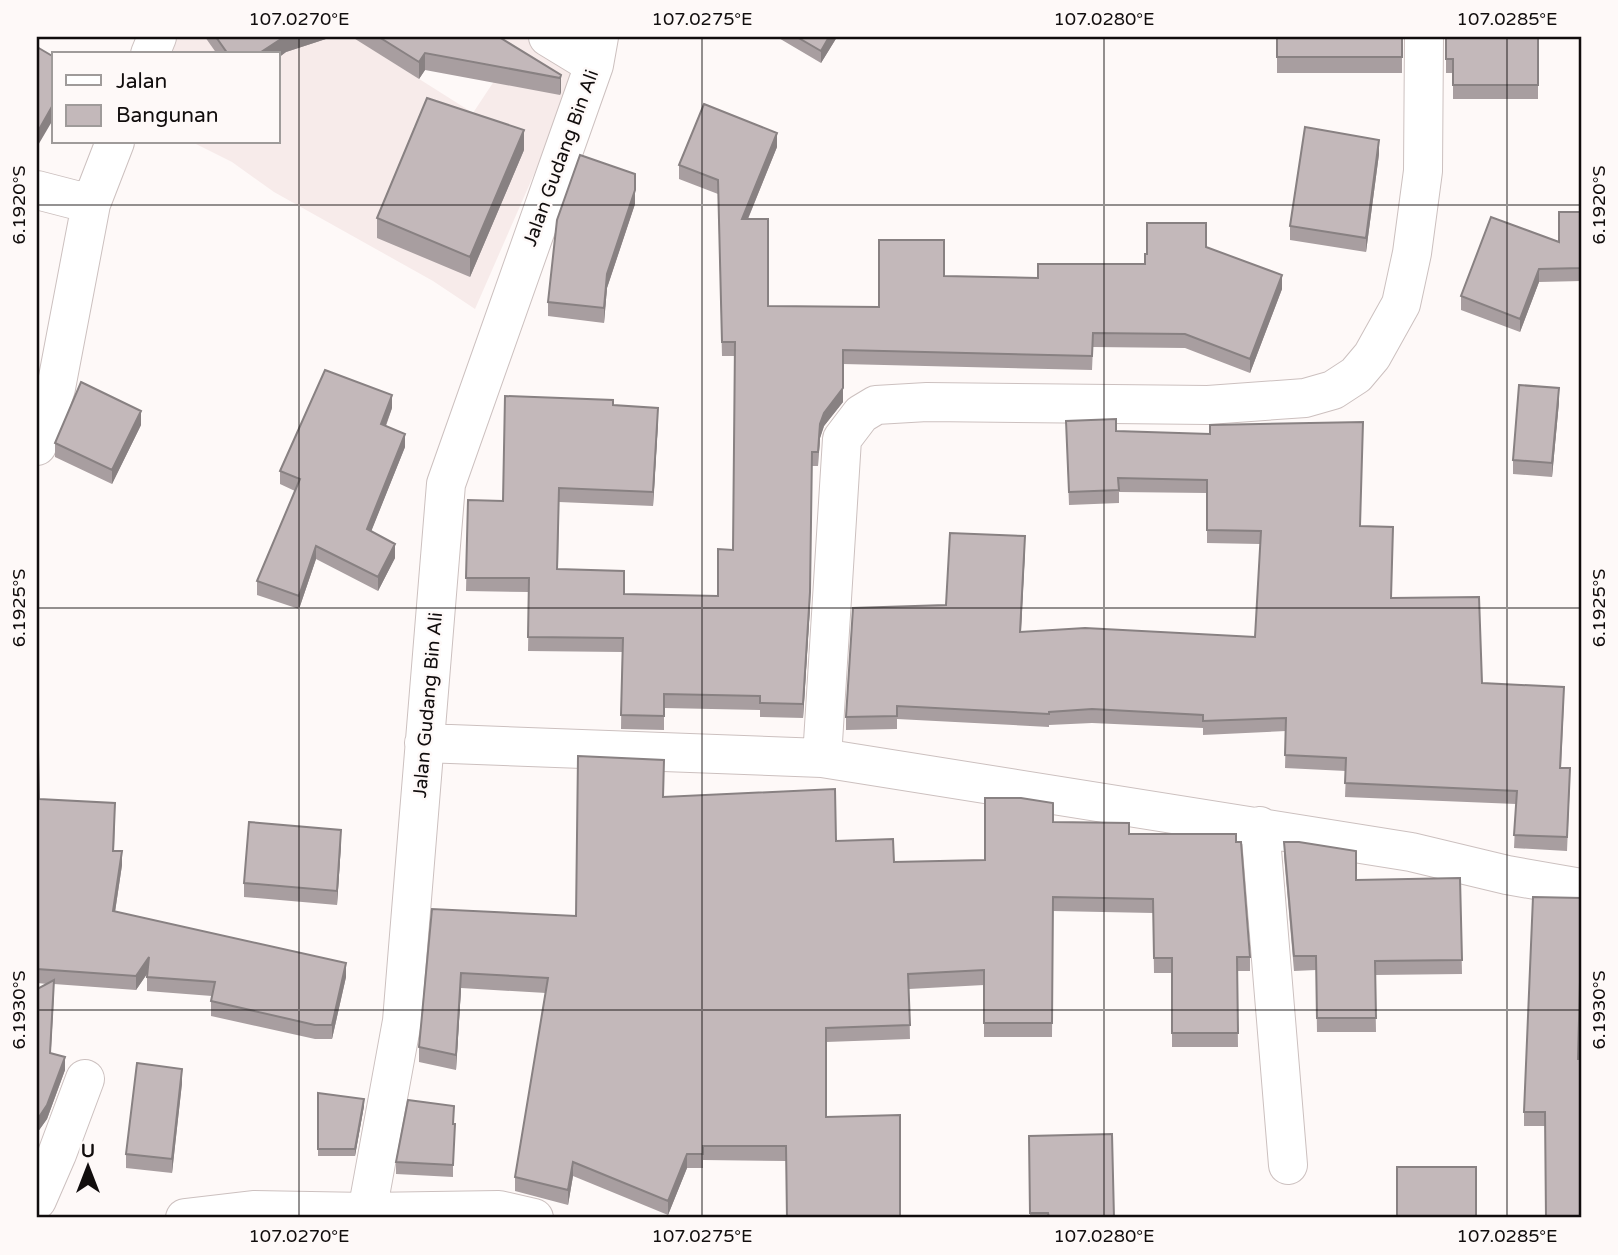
<svg xmlns="http://www.w3.org/2000/svg" width="1618" height="1255" font-family="'Varela Round',sans-serif">
	<rect width="100%" height="100%" fill="#fef9f8"/>
	<path fill="#f7ebea" d="M176,37H372L367,46L473,113L508,60L472,37H594L475,309L433,281L274,192L232,162L192,142H278V54H171Z"/>
	<g fill="none" stroke-linecap="round" stroke-linejoin="round">
		<g stroke="#ccc0bf" stroke-width="40">
			<path id="minor" d="M548,37L594,65
				M150,54L157,37
				M37,190L91,204
				M37,446L56,388L91,204L115,142
				M424,743L822,758L1411,852L1507,875L1581,888
				M822,758L842,439L861,414L876,405L927,402L1208,405L1305,398L1333,390L1356,375L1372,356L1401,304L1412,253L1423,171L1424,37
				M1260,826L1288,1165
				M37,1200L57,1154L85,1079
				M185,1218L253,1210L367,1212L402,1021L446,484L594,65L599,37
				M368,1218L367,1212L499,1210L534,1218"/>
		</g>
		<use href="#minor" stroke="#fff" stroke-width="38"/>
	</g>
	<path fill="#a89ea0" d="M205,37H332L286,52L278,58V54H217Z
		M352,37H499L561,75V92L560,95L425,70L419,79Z
		M777,37H837L821,63Z
		M1277,37H1402V73H1277Z
		M1446,37H1538V99H1453V73H1446Z
		M777,147L748,219L768,306L879,307L944,276L1038,278L1145,264L1206,247L1282,289L1250,373L1185,348L1093,347L1092,370L843,364V402L824,426L820,438L818,466H812L810,606L803,718L760,717V710L664,708V730L621,729L622,652L528,651L529,592L466,591L468,500L503,501L613,405L658,422L653,506L559,502L558,569L624,594L718,596L733,550L735,356H722L718,194L679,179V165Z
		M524,150L470,277L377,238V218Z
		M1379,154L1366,252L1290,240V226Z
		M635,204L607,288L604,323L548,316V302Z
		M1581,212V281L1539,282L1520,332L1461,310V296L1559,242Z
		M1559,402L1552,477L1513,474V460Z
		M392,408L386,426L405,447L371,531L395,558L378,591L316,559L299,609L257,595V581L295,491L280,484V471Z
		M1066,421L1116,431L1361,526L1391,598L1482,683L1564,700L1561,768L1570,781L1567,851L1514,848L1516,804L1345,797L1346,771L1285,768L1286,731L1203,735V728L1092,723L1049,725V727L897,719V729L846,730V717L946,605L1025,550L1021,632L1255,637L1260,544L1207,543V493L1119,492V503L1069,505Z
		M141,425L112,484L55,457V443Z
		M37,750L39,799L115,818L114,851L122,865L115,912L346,977L332,1039H315L211,1016V1001L212,996L147,991V974L136,990L54,984L50,1053L65,1070L47,1119L37,1133V989L47,984L37,983Z
		M1053,822L1129,834L1236,842L1250,957V971H1237L1238,1047H1172V973H1154L1153,913L1053,911L1052,1037H984V985L909,989L910,1039L826,1042L786,1161L703,1160V1168H687L668,1215L573,1176L568,1205L515,1191V1177L546,993L461,988L456,1070L419,1062V1047L432,909L576,916L836,841L894,862L985,860Z
		M1284,842L1356,880L1460,878L1462,974L1375,975L1376,1032H1317L1316,970L1294,971L1284,856Z
		M341,844L337,905L244,897V883Z
		M1578,1059L1545,1126H1524V1112Z
		M182,1083L172,1173L126,1168V1154Z
		M318,1093L364,1106L355,1156H318Z
		M453,1124V1177L396,1174V1162Z
		M1029,1136L1114,1218H1030Z"/>
	<path fill="#888182" d="M284,37H332L286,52L278,58V54H258Z
		M829,37H837L821,63V51Z
		M425,53V70L419,79V62Z
		M561,75V92L560,95V78Z
		M54,103V118L37,147V133Z
		M524,130V150L470,277V257Z
		M777,133V147L742,233V219Z
		M1379,140V154L1366,252V238Z
		M635,190V204L607,288L604,323V308L607,274Z
		M1539,269V282L1520,332V319Z
		M1282,275V289L1250,373V359Z
		M843,350V402L824,426L820,438L818,466L820,424Z
		M1559,388V402L1552,477V463Z
		M392,395V408L381,438V424Z
		M658,408V422L653,506V492Z
		M141,411V425L112,484V470Z
		M405,434V447L367,542V529Z
		M812,452L810,606L803,718V704Z
		M1025,536V550L1020,645V632Z
		M395,544V558L378,591V577Z
		M316,546V559L299,609V596Z
		M341,830V844L337,905V891Z
		M122,851V865L113,925V911Z
		M149,957V971L136,990V976Z
		M346,963V977L332,1039V1025Z
		M461,973V988L456,1070V1055Z
		M54,980V994L50,1066V1053Z
		M65,1057V1070L47,1119L37,1133V1120Z
		M182,1069V1083L172,1173V1159Z
		M364,1099V1106L355,1156V1149Z
		M687,1154V1168L668,1215V1201Z
		M573,1162V1176L568,1205V1190Z"/>
	<path fill="#c3b8ba" stroke="#888182" stroke-width="2" d="M216,37H284L258,54H228Z
		M379,37H499L561,75L560,78L425,53L419,62Z
		M797,37H829L821,51Z
		M1277,37H1402V57H1277Z
		M1446,37H1538V85H1453V59H1446Z
		M37,47L54,57V103L37,133Z
		M427,98L524,130L470,257L377,218Z
		M704,104L777,133L742,219H768V306L879,307V240H944V276L1038,278V264H1145V254H1147V223H1206V247L1282,275L1250,359L1185,334L1093,333L1092,356L843,350V388L824,413L820,424L818,452H812L810,592L803,704L760,703V696L664,694V716L621,715L623,638L528,637L529,578H466L468,500L503,501L505,396L613,400V405L658,408L653,492L559,488L557,569L624,571V594L718,596V549L733,550L735,342H722L718,180L679,165Z
		M1305,127L1379,140L1366,238L1290,226Z
		M580,155L635,174V190L607,274L604,308L548,302L557,220Z
		M1559,212H1581V268L1539,269L1520,319L1461,296L1491,217L1559,242Z
		M325,370L392,395L381,424L405,434L367,529L395,544L378,577L316,546L299,596L257,581L300,479L280,471Z
		M81,382L141,411L112,470L55,443Z
		M1519,385L1559,388L1552,463L1513,460Z
		M1116,419V431L1210,434V425L1363,422L1360,526L1393,527L1391,598L1479,597L1482,683L1564,687L1560,768H1570L1567,837L1514,835L1517,791L1345,783L1346,758L1285,755L1286,718L1203,721V715L1092,709L1049,712V714L897,706V716L846,717L853,608L946,605L950,533L1025,536L1020,632L1085,628L1255,637L1261,531L1207,530V480L1118,478L1119,490L1069,492L1066,421Z
		M37,750H38L39,799L115,803L113,851H122L113,911L346,963L332,1025H315L211,1001L215,982L147,977L149,957L136,976L37,969Z
		M578,756L664,760L663,797L835,789L836,841L893,839L894,862L985,860V798H1021L1053,803V822L1129,823V834H1236V842H1241L1250,957H1237L1238,1033H1172V958H1154L1153,899L1053,897L1052,1023H984V970L908,974L910,1025L826,1028V1117L900,1115V1218H787L786,1146H703V1154H687L668,1201L573,1162L568,1190L515,1177L548,978L461,973L456,1055L419,1047L432,909L576,916Z
		M249,822L341,830L337,891L244,883Z
		M1284,842H1299L1356,851V880L1460,878L1462,960L1375,961L1376,1018H1317L1316,956H1294Z
		M1533,897L1581,898V944L1578,1059H1581V1218H1546L1545,1112H1524Z
		M54,980L50,1053L65,1057L47,1105L37,1120V989Z
		M137,1063L182,1069L172,1159L126,1154Z
		M318,1093L364,1099L355,1149H318Z
		M408,1100L454,1106L453,1124H455L453,1165L396,1162Z
		M1112,1134L1114,1218H1049L1048,1213H1030L1029,1136Z
		M1397,1167H1476V1218H1397Z"/>
	<path fill="none" stroke="#110d0d" stroke-width="2" stroke-opacity="0.45" d="M299,37V1218M702,37V1218M1104,37V1218M1507,37V1218M37,205H1581M37,608H1581M37,1010H1581"/>
	<g text-anchor="middle" dominant-baseline="central" stroke-width="5" stroke-linejoin="round" paint-order="stroke">
		<g font-size="19" fill="#110d0d" stroke="#fef9f8">
			<text transform="translate(561 158) rotate(-70)">Jalan Gudang Bin Ali</text>
			<text transform="translate(428 705) rotate(-85)">Jalan Gudang Bin Ali</text>
		</g>
	</g>
	<rect width="1618" height="1255" fill="none" stroke="#fef9f8" stroke-width="77"/>
	<rect x="52" y="52" width="228" height="91" fill="#fef9f8" stroke="#9f9b9a" stroke-width="2"/>
	<rect x="66" y="75" width="35" height="10" fill="#ffffff" stroke="#9f9b9a" stroke-width="2"/>
	<text x="116" y="88" font-size="21" fill="#110d0d">Jalan</text>
	<rect x="66" y="105" width="35" height="21" fill="#c3b8ba" stroke="#9f9b9a" stroke-width="2"/>
	<text x="116" y="122" font-size="21" fill="#110d0d">Bangunan</text>
	<g transform="translate(88 1167)" stroke="#fef9f8" stroke-width="5" paint-order="stroke">
	<path d="M0-5L12 26L0 18L-12 26Z" fill="#110d0d"/>
	<text y="-10" font-size="19" font-weight="bold" text-anchor="middle" fill="#110d0d">U</text>
	</g>
	<rect x="38" y="38" width="1542" height="1178" fill="none" stroke="#110d0d" stroke-width="2.5"/>
	<g font-size="18" text-anchor="middle" fill="#110d0d">
		<text x="299" y="25">107.0270°E</text>
		<text x="702" y="25">107.0275°E</text>
		<text x="1104" y="25">107.0280°E</text>
		<text x="1507" y="25">107.0285°E</text>
		<text transform="translate(19 205) rotate(-90)" y="6">6.1920°S</text>
		<text transform="translate(1599 205) rotate(-90)" y="6">6.1920°S</text>
		<text transform="translate(19 608) rotate(-90)" y="6">6.1925°S</text>
		<text transform="translate(1599 608) rotate(-90)" y="6">6.1925°S</text>
		<text transform="translate(19 1010) rotate(-90)" y="6">6.1930°S</text>
		<text transform="translate(1599 1010) rotate(-90)" y="6">6.1930°S</text>
		<text x="299" y="1242">107.0270°E</text>
		<text x="702" y="1242">107.0275°E</text>
		<text x="1104" y="1242">107.0280°E</text>
		<text x="1507" y="1242">107.0285°E</text>
	</g>
</svg>
